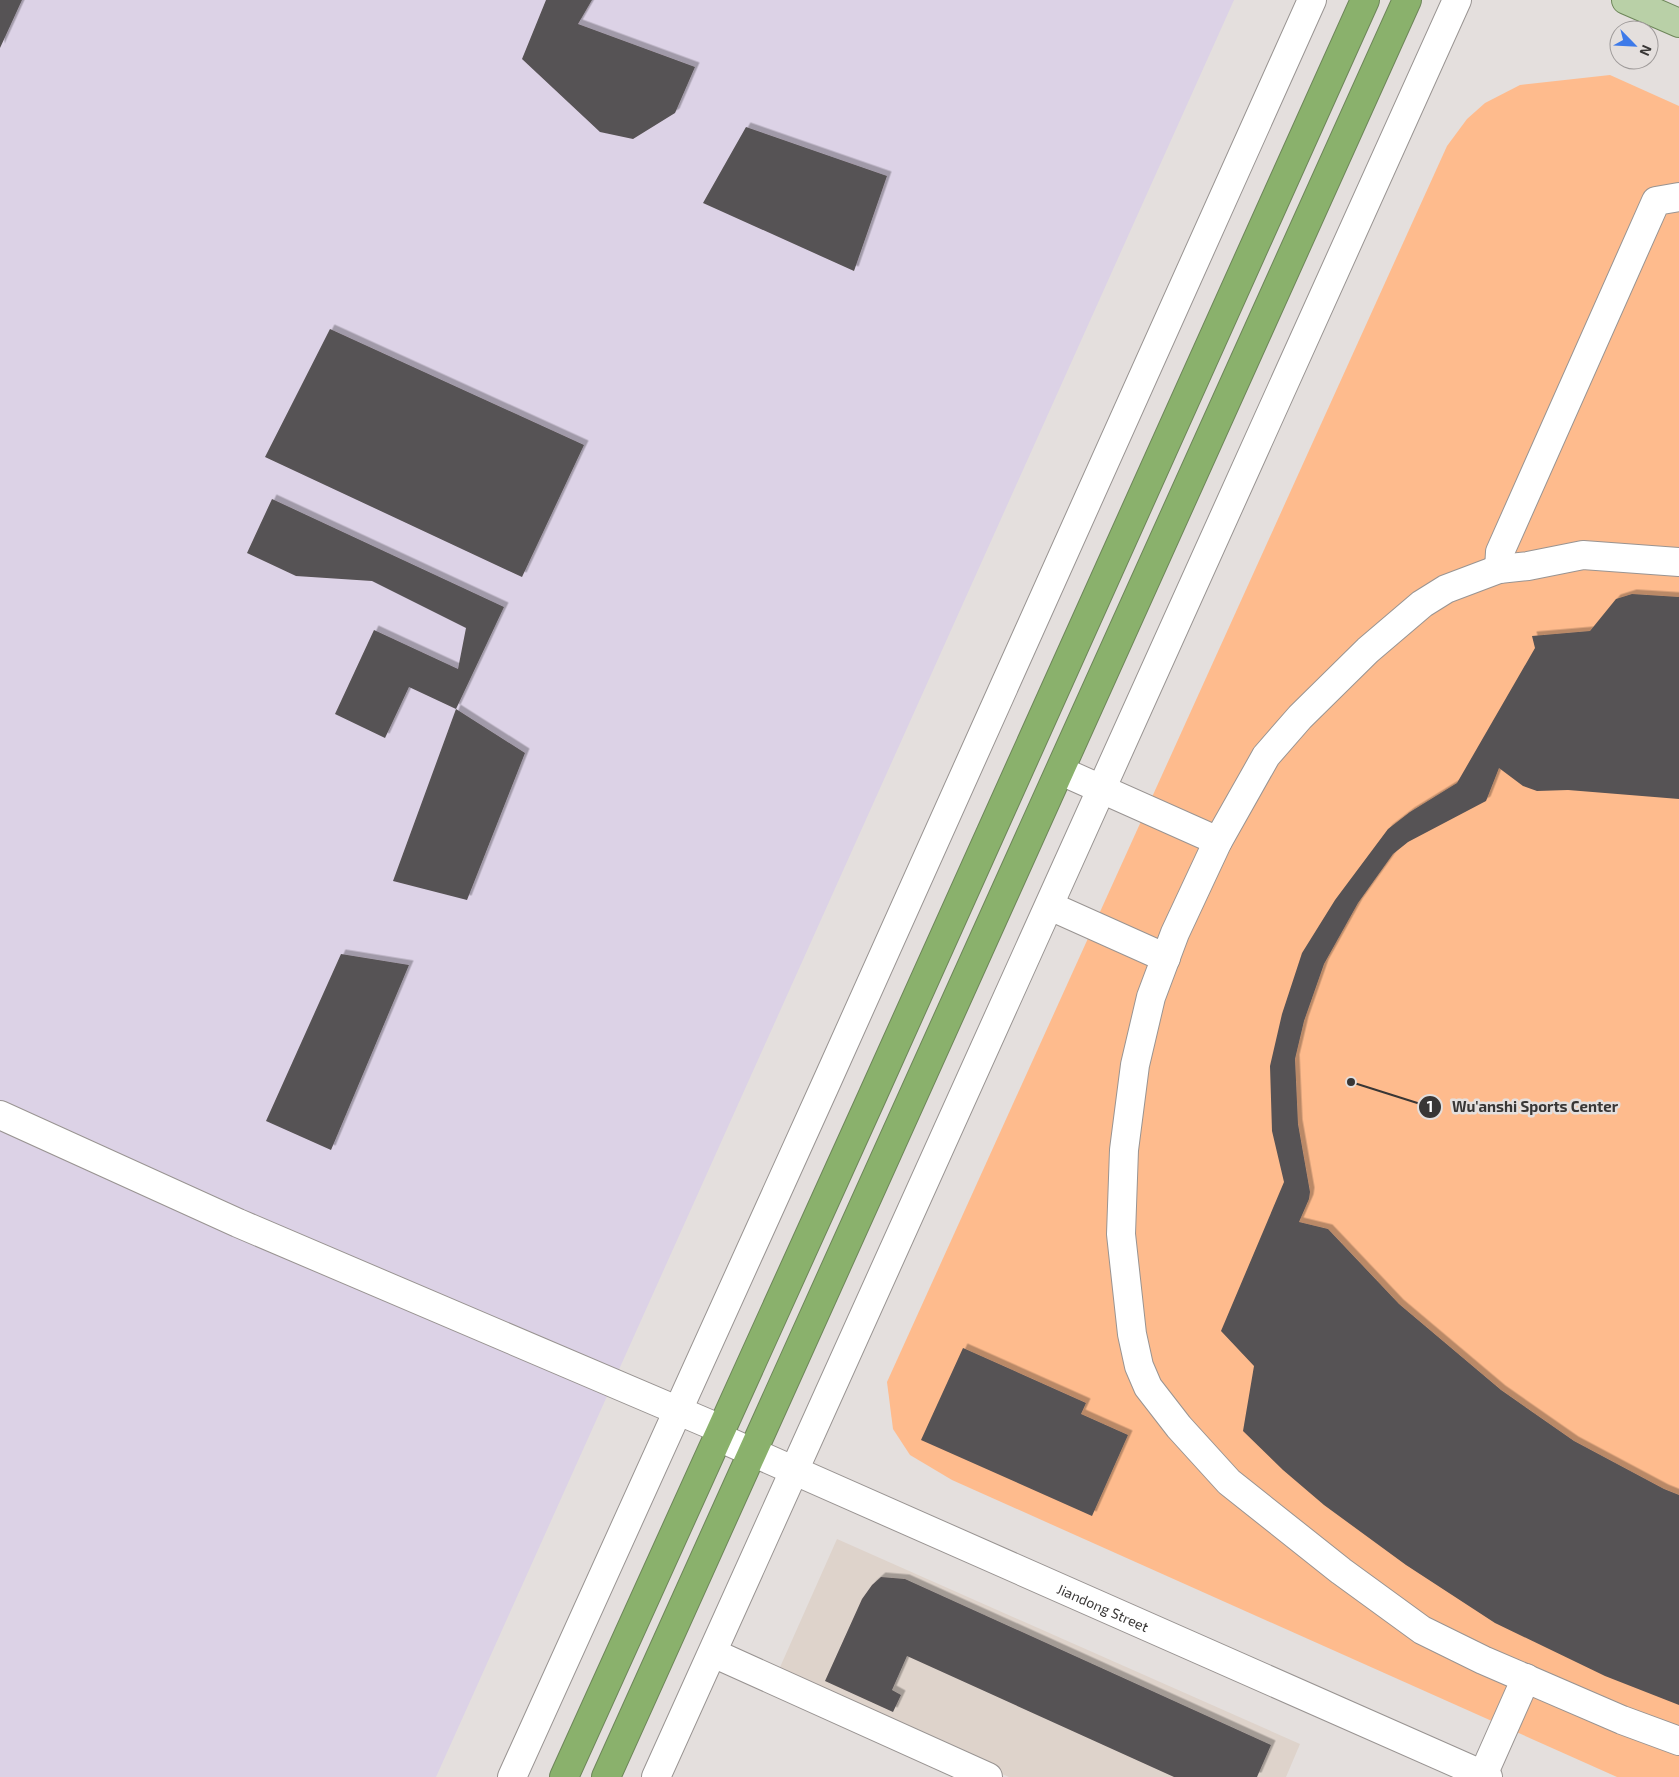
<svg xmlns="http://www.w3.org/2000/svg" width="1679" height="1777" font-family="'Exo 2',sans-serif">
	<defs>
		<filter id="shadow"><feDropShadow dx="4.5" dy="-4.5" stdDeviation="0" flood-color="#0004"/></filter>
	</defs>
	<rect width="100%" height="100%" fill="#e4dfdd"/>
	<path fill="#ded3cb" d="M837,1539L1300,1744L1286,1777H1009L777,1674Z"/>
	<path fill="#dcd2e6" d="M0,0H1234L436,1777H0Z"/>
	<path fill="#febb8d" d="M1610,75L1679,106V1777H1617L952,1480L910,1455L893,1429L887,1382L1447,146L1467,119L1485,103L1520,85Z"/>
	<path fill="#575254" filter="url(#shadow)" d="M0,0H22L0,48Z
		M546,0H592L578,24L695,67L675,113L633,139L600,132L522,59Z
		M746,127L887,176L854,271L703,203Z
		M330,329L584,445L522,577L265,457Z
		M272,499L504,607L456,709L409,687L385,738L335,714L374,630L458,669L466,628L372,581L296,576L247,553Z
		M1632,594L1679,597V799L1568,790L1537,791L1523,786L1499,768L1486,801L1408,842L1393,854L1358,903L1324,964L1304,1021L1295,1059L1298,1124L1310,1192L1309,1199L1299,1222L1328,1229L1399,1304L1501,1390L1574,1441L1664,1489L1679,1495V1705L1605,1676L1495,1623L1406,1565L1324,1505L1283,1470L1243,1431L1254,1366L1221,1331L1284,1182L1272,1131L1270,1066L1282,1014L1302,953L1335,900L1388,829L1410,812L1457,783L1535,648L1532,636L1590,631L1616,599Z
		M456,709L525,753L467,900L393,881Z
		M341,954L409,965L331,1150L266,1121Z
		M963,1348L1086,1403L1081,1414L1128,1435L1092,1516L921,1440Z
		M881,1577L905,1579L1271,1745L1257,1777H1174L907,1656L892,1690L901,1695L893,1712L825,1681L862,1599L872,1585Z"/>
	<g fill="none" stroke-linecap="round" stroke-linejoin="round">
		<g stroke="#999492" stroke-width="30">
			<g id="minor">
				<path d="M1679,562L1583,555L1528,566L1499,569L1446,589L1422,604L1368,650L1300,717L1266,756L1218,841L1175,933L1151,997L1135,1065L1124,1150L1121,1234L1132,1334L1139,1366L1148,1387L1179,1427L1229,1482L1341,1571L1422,1630L1483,1660L1622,1720L1679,1741"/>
				<path d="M1499,569L1500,552L1656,201L1679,197"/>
				<path d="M1061,771L1218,841"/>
				<path d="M1050,906L1166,958"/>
				<path d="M0,1115L238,1223L721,1429"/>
				<path id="s1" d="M718,1437L1488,1777"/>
				<path d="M713,1653L988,1777"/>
				<path d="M1483,1775L1526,1678"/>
				<path d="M512,1777L828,1079L1312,0"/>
				<path d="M656,1777L1457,0"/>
			</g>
		</g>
		<g stroke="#6d8659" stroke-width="30">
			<path id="major" d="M1626,0L1679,23"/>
		</g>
		<g stroke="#6d8659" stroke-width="30">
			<path id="highway" d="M564,1777L871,1099L1365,0
				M606,1777L1407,0"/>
		</g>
		<use href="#minor" stroke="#fff" stroke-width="28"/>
		<use href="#major" stroke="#b9d0a7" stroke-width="28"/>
		<use href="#highway" stroke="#8ab16c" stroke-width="28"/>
	</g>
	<g text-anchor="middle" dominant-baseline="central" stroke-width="5" stroke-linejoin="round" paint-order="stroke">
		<g font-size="14" fill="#383635" stroke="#e4dfdd">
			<text stroke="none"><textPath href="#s1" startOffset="421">Jiandong Street</textPath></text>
		</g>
	</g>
	<path fill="none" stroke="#383635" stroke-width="2" d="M1351 1082L1430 1107"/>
	<g fill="#383635" stroke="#e4dfdd" stroke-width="2">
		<circle cx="1351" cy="1082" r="5"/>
		<circle cx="1430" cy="1107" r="12"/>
	</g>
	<g font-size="15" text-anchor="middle" font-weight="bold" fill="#fff">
		<text x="1430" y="1112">1</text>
	</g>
	<g font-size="15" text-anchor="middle" font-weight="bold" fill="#383635" stroke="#e4dfdd" stroke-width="5" stroke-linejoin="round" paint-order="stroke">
		<text x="1535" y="1112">Wu'anshi Sports Center</text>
	</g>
	<g transform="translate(1634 45) rotate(114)"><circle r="24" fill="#e4dfdd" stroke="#9f9b9a"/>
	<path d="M0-4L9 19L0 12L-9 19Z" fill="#3d7ae9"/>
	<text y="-8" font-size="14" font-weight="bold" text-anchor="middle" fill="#383635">N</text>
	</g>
</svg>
